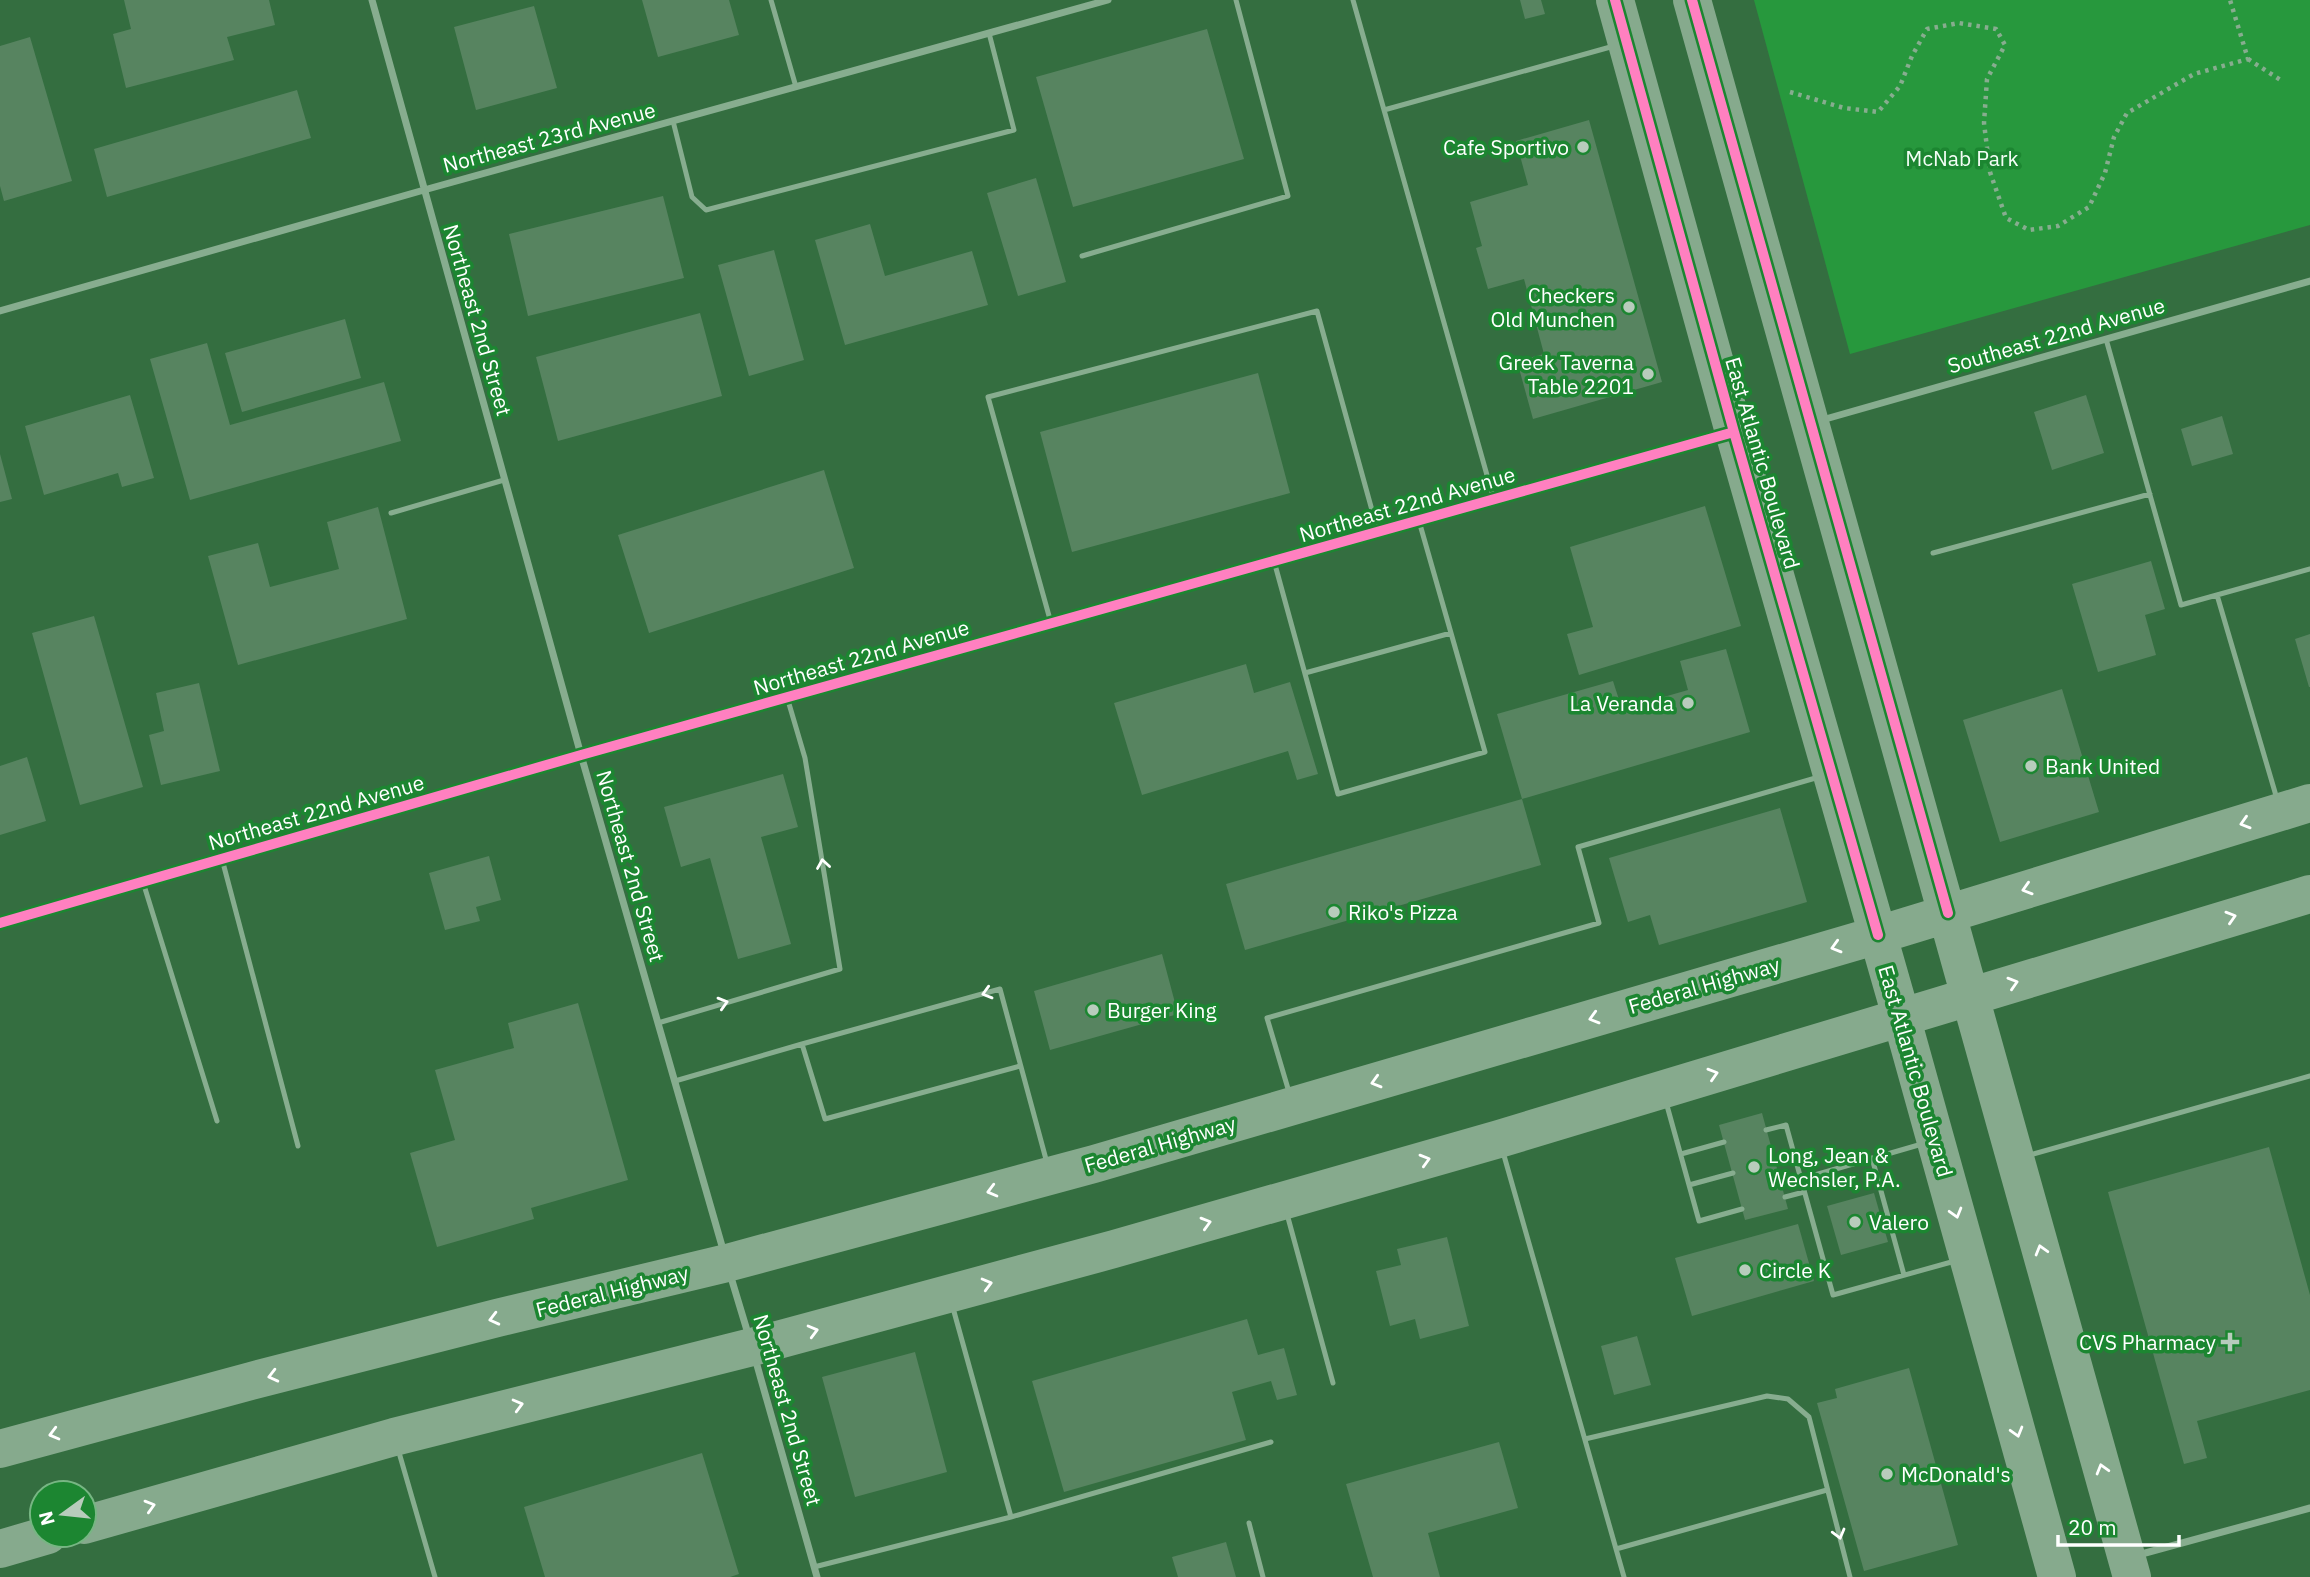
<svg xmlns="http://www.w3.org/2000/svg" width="2310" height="1577" font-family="'IBM Plex Sans',sans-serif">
	<rect width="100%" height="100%" fill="#346e40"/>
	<path fill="#27983d" d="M1754,0H2310V225L1850,354Z"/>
	<path fill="#578460" d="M124,0H269L275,25L227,37L234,60L126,88L113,34L131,29Z
		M642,0H729L739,35L658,57Z
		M1520,0H1541L1545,14L1525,19Z
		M534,6L557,88L476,110L454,27Z
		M1207,29L1244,159L1073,207L1036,77Z
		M30,37L72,181L4,201L0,186V46Z
		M297,90L311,138L107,197L94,149Z
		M1589,120L1662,382L1533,419L1517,361L1544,354L1524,279L1488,289L1476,248L1482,246L1470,202L1528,185L1516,141Z
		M1036,178L1066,282L1018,296L987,193Z
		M663,196L684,278L528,316L509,234Z
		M870,224L885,276L972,251L988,305L845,345L815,240Z
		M774,250L804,360L749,376L718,265Z
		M700,313L722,396L558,441L536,357Z
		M345,319L361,378L242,412L225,353Z
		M207,343L230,425L384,382L401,441L190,500L150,359Z
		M1258,373L1290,493L1072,552L1040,432Z
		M130,395L154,478L122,487L118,473L44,495L25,426Z
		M2086,395L2104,453L2052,470L2034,412Z
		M2222,416L2233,454L2192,466L2181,429Z
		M0,454L12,499L0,502Z
		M824,470L854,568L649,633L618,535Z
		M1705,506L1741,626L1579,675L1567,634L1593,627L1570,547Z
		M378,507L407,619L238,665L208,556L258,543L270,587L339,569L327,522Z
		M2151,561L2165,609L2145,615L2156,655L2098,672L2072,584Z
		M94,616L143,787L80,805L32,633Z
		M2310,634V687H2309L2295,639Z
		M1726,649L1750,732L1522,799L1497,714L1613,681L1622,709L1688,690L1680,661Z
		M1246,664L1254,693L1290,682L1318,774L1297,780L1288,751L1142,795L1114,703Z
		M199,683L220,771L161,785L149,735L164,731L156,693Z
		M2062,689L2099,812L2000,842L1963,720Z
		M27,757L46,821L0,835V766Z
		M783,774L798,827L761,837L791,944L738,959L710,858L681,867L664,807Z
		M1522,799L1541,865L1245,950L1226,884Z
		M1780,808L1807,902L1659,945L1650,915L1628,922L1609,858Z
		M489,856L501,900L476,907L480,921L445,930L429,873Z
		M1162,954L1178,1014L1050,1050L1034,991Z
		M578,1003L628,1180L531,1208L534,1219L437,1247L410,1153L455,1140L435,1070L514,1048L508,1023Z
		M1762,1113L1788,1209L1745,1220L1719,1125Z
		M2269,1147L2310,1295V1390L2197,1421L2207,1458L2184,1464L2108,1192Z
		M1874,1193L1888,1242L1841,1255L1827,1206Z
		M1798,1224L1814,1281L1692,1316L1675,1258Z
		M1447,1237L1469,1326L1420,1339L1415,1319L1390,1326L1376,1271L1401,1265L1397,1249Z
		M1247,1319L1258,1355L1284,1348L1297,1395L1277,1400L1271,1381L1232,1392L1246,1440L1064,1492L1032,1381Z
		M1637,1336L1651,1385L1614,1395L1601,1346Z
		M915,1352L947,1472L855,1497L822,1377Z
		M1909,1368L1958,1545L1864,1571L1817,1403L1837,1398L1835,1389Z
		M1499,1442L1518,1508L1428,1533L1440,1577H1373L1346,1484Z
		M702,1453L739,1574L730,1577H545L524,1507Z
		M1226,1542L1236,1577H1178L1172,1557Z"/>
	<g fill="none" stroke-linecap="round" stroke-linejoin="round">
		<path stroke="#87ad8f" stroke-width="4.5" stroke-dasharray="3.5 5" stroke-linecap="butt" d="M2248,59L2282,81
			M1790,92L1844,108L1878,112L1900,86L1912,56L1927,29L1959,23L1996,29L2005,45L1987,79L1984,123L1990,172L2006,218L2029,230L2058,226L2089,207L2105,173L2114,137L2127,113L2194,74L2248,59L2230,0"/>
		<path stroke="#87ad8f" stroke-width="5" d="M771,0L796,87
			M1353,0L1494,500
			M1384,110L1614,46
			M673,121L692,197L706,210L1014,130L989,33
			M1082,256L1288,196L1236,0
			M2106,339L2181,605L2310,569
			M391,513L504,480
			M1933,553L2150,494
			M1274,561L1338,794L1485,752L1419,521
			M2217,595L2277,799
			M1051,623L988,397L1317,311L1378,532
			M1305,673L1451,633
			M222,859L298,1146
			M143,882L217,1121
			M658,1023L840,969L805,758L787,697
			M802,1044L1000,989L1047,1163
			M675,1081L802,1044L825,1119L1020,1066
			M1289,1092L1267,1018L1599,923L1578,847L1819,777
			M1666,1102L1699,1221L1742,1209
			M1766,1130L1786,1125L1833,1295L1955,1261
			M1503,1152L1624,1577
			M1681,1154L1724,1142
			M2030,1155L2310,1076
			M1872,1158L1904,1275
			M1775,1161L1794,1155
			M1801,1179L1922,1144
			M1689,1185L1733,1173
			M1785,1197L1804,1192
			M1287,1214L1333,1383
			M1585,1439L1767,1396L1788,1399L1809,1417L1850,1577
			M398,1449L435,1577
			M1011,1517L1271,1442
			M1249,1523L1263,1577
			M1616,1549L1827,1490
			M814,1567L1011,1517L953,1308"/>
		<path stroke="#87ad8f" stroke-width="7" d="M372,0L581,755L724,1253
			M0,311L424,190L1108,0
			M1822,420L2310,281
			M0,923L581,755L1723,435
			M730,1274L749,1337
			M755,1358L817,1577
			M2138,1555L2310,1508"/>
		<path stroke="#86aa8d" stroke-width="38" d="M1615,0L1734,432L1901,1016L2057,1577
			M1692,0L2132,1577
			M0,1449L251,1381L497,1318L727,1263L1094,1164L1878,935L2310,803
			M84,1525L394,1437L752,1347L1114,1249L1499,1139L2310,894
			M0,1549L48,1535"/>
		<g stroke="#1c8631" stroke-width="15">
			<path id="cycleway" d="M1615,0L1734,432L1878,935
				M1692,0L1948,913
				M0,923L581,755L1734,432"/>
		</g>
		<use href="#cycleway" stroke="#ff80c0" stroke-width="10"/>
	</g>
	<defs><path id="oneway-chevron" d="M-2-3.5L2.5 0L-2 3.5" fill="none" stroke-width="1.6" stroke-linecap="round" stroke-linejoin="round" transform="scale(1.75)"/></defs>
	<g stroke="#fff">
		<use href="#oneway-chevron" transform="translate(2245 823) rotate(163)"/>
		<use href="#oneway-chevron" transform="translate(823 864) rotate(-99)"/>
		<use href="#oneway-chevron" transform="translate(2027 889) rotate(163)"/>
		<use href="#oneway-chevron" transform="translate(2231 917) rotate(-17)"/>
		<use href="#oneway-chevron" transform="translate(1836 947) rotate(164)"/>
		<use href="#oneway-chevron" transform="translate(2013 983) rotate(-17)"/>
		<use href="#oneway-chevron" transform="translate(987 993) rotate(164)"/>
		<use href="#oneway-chevron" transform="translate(723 1003) rotate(-16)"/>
		<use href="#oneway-chevron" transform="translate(1594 1018) rotate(164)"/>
		<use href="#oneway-chevron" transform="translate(1713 1074) rotate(-17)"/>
		<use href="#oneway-chevron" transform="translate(1376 1082) rotate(164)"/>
		<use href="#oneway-chevron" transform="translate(1425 1160) rotate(-16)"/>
		<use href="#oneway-chevron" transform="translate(992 1191) rotate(165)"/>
		<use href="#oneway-chevron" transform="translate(1956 1213) rotate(74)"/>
		<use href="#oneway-chevron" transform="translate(1206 1223) rotate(-16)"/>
		<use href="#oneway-chevron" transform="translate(2041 1250) rotate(-106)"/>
		<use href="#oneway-chevron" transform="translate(987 1284) rotate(-15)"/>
		<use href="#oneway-chevron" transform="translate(494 1319) rotate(166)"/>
		<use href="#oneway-chevron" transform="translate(813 1331) rotate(-15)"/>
		<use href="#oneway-chevron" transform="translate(273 1376) rotate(166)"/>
		<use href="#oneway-chevron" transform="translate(518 1405) rotate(-15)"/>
		<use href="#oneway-chevron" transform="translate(2017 1432) rotate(74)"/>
		<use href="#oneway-chevron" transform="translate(54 1434) rotate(165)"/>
		<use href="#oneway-chevron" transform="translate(2102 1469) rotate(-106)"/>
		<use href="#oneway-chevron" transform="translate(150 1506) rotate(-16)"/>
		<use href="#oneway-chevron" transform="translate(1839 1534) rotate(75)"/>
	</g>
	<g fill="#b8ccbc" stroke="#1c8631" stroke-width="2.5">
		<circle cx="1583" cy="147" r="7"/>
		<circle cx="1629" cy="307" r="7"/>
		<circle cx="1648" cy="374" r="7"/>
		<circle cx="1688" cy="703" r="7"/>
		<circle cx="2031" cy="766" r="7"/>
		<circle cx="1334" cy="912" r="7"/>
		<circle cx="1093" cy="1010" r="7"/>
		<circle cx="1754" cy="1167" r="7"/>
		<circle cx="1855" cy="1222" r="7"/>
		<circle cx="1745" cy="1270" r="7"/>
		<path d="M2226.5 1331.5h7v7h7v7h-7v7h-7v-7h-7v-7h7z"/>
		<circle cx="1887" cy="1474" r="7"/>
	</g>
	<g text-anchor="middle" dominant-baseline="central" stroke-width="7" stroke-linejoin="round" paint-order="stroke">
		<g font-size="21" fill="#fff" stroke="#1c8631">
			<text transform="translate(549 137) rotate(-15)">Northeast 23rd Avenue</text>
			<text transform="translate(478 320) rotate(74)">Northeast 2nd Street</text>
			<text transform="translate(2056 335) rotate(-16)">Southeast 22nd Avenue</text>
			<text transform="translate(1763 463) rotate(74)">East Atlantic Boulevard</text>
			<text transform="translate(1407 504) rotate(-16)">Northeast 22nd Avenue</text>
			<text transform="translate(861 657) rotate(-16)">Northeast 22nd Avenue</text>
			<text transform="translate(316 812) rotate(-16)">Northeast 22nd Avenue</text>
			<text transform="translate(631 866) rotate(74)">Northeast 2nd Street</text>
			<text transform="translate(1704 985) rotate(-16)">Federal Highway</text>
			<text transform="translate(1916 1071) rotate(74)">East Atlantic Boulevard</text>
			<text transform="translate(1160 1144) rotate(-16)">Federal Highway</text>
			<text transform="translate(612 1291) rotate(-14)">Federal Highway</text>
			<text transform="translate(788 1410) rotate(74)">Northeast 2nd Street</text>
		</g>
		<g font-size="21" fill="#fff" stroke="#1c8631" text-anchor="start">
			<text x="1569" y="147" text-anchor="end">Cafe Sportivo</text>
			<text x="1615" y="295" text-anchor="end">Checkers<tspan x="1615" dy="24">Old Munchen</tspan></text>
			<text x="1634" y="362" text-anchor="end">Greek Taverna<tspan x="1634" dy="24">Table 2201</tspan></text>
			<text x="1674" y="703" text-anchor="end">La Veranda</text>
			<text x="2045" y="766">Bank United</text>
			<text x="1348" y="912">Riko's Pizza</text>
			<text x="1107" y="1010">Burger King</text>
			<text x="1768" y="1155">Long, Jean &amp;<tspan x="1768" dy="24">Wechsler, P.A.</tspan></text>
			<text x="1869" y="1222">Valero</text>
			<text x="1759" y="1270">Circle K</text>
			<text x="2216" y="1342" text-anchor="end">CVS Pharmacy</text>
			<text x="1901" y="1474">McDonald's</text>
		</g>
		<g font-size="21" fill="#f4fef6" stroke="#1c8631">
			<text x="1962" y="158">McNab Park</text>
		</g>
	</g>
	<g transform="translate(63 1514) rotate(255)"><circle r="33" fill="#1c8631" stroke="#77b683" stroke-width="2"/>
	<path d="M0-5L12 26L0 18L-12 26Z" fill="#b8ccbc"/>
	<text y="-10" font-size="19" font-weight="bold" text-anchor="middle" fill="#ffffff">N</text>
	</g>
	<path d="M2058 1535v10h121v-10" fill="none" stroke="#ffffff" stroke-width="3.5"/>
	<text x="2068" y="1535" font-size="21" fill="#ffffff" stroke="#1c8631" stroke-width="5" paint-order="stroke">20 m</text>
</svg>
